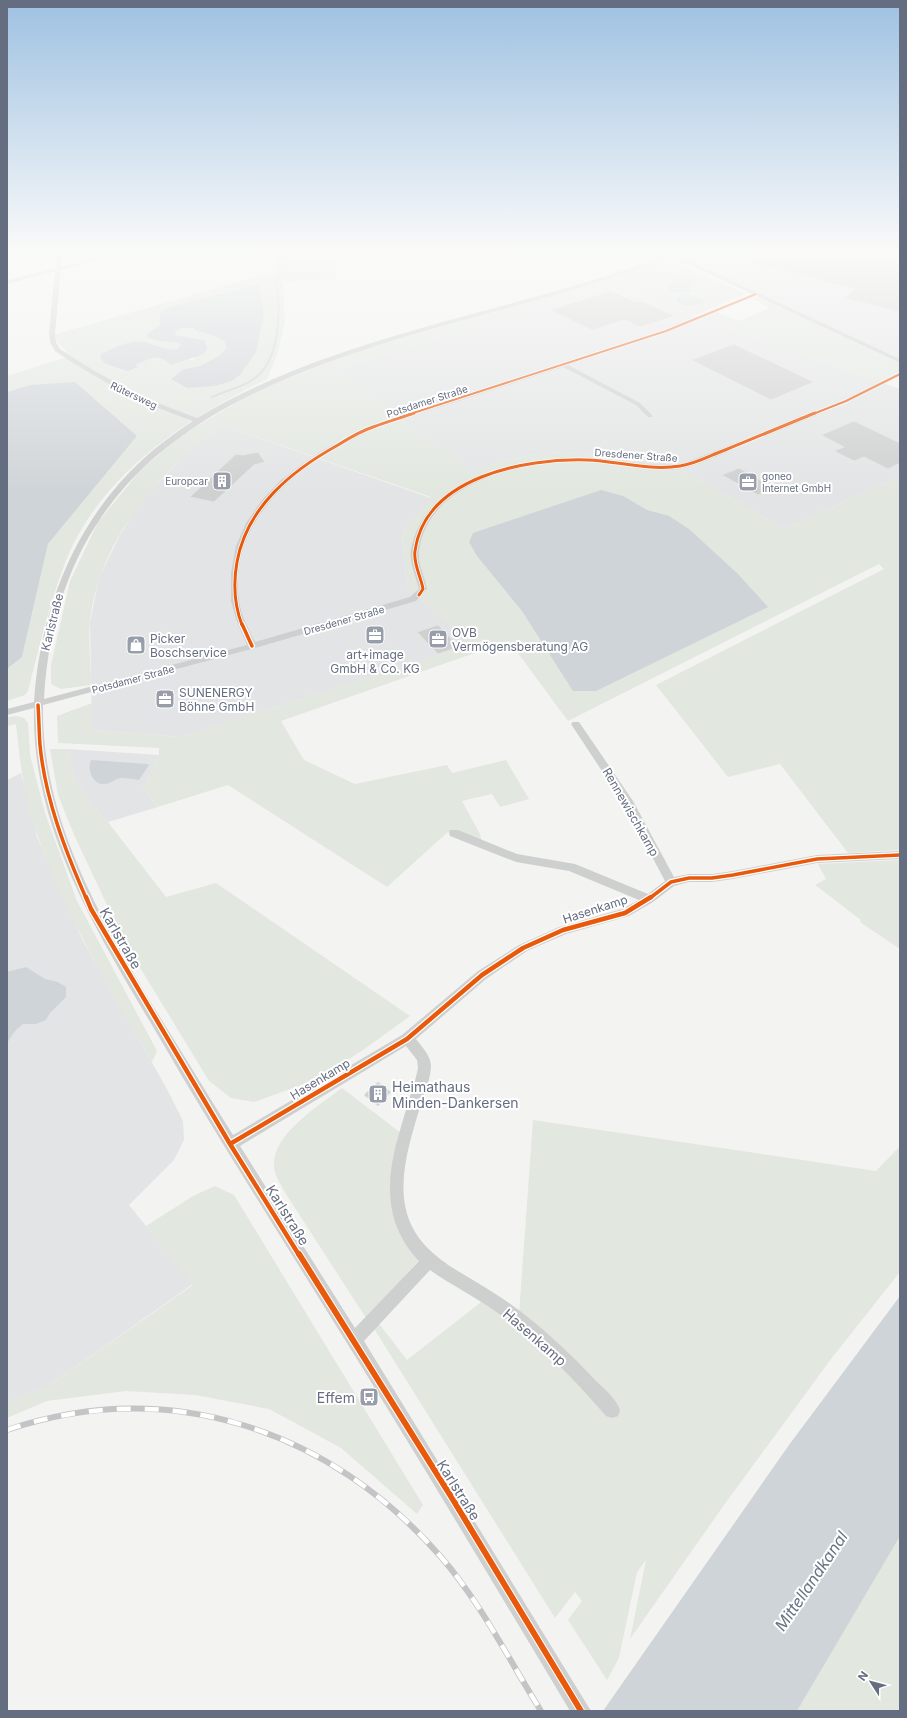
<svg xmlns="http://www.w3.org/2000/svg" width="907" height="1718" font-family="Inter,sans-serif">
	<rect width="100%" height="100%" fill="#f3f4f2"/>
	<path fill="#e3e4e5" d="M685,253H875L900,258V359L679,256Z
		M610,284L701,319L900,389V477L784,529L669,462L630,457L549,452L502,461L472,472L337,369Z
		M222,425L431,498L402,533L407,586L471,645L181,737L92,730L90,622L99,578L119,537L139,503L192,448Z
		M68,749L159,755L143,789L158,807L108,822L89,801L74,776Z
		M21,773L37,837L82,939L167,1089L183,1121L184,1140L174,1160L129,1205L193,1284L47,1387L7,1403V780Z"/>
	<path fill="#e2e7e0" fill-rule="evenodd" d="M275,253H288V260L337,258L335,279L283,282L285,322L277,355L267,379C185,419 100,474 65,563C49,605 39,648 28,691L25,695L7,701V669L22,657L48,544L137,436L30,385L7,392V376L70,356L56,340V334L277,271ZM264,314L240,375L230,382L214,386L171,379L184,369L200,366L220,356L226,349L225,342L212,335L196,331L193,328H182L176,331L175,335L205,340L194,360H182L172,365C156,351 150,360 135,365L100,355C111,348 131,339 145,342C157,345 165,351 178,349L180,345L179,343L148,333L160,325V320Z
		M670,261L679,263L745,293V294L694,316L610,284L337,369L472,471L502,461L549,452L630,457L669,462L784,529L900,477V850L848,853L780,764L728,777L656,685L884,569L879,564L568,721L509,641L281,721L304,760L355,784L447,765L452,773L506,760L529,799L500,807L492,794L462,801L480,834L483,846L448,832L387,887L228,785L158,807L143,789L159,755V748L58,743L57,716L92,703V730L181,737L470,645L407,586L402,533L431,497L222,425C158,474 100,538 90,621C88,642 91,664 91,685L61,689L51,684V665L70,581L98,522L139,472L180,436L261,388L361,350L603,281L656,263Z
		M750,297L762,299L900,363V371L879,382L701,319L715,312L740,321L769,308Z
		M17,716L24,718L28,723L30,755L45,813L77,901L157,1051L152,1062C110,989 66,917 38,837C24,801 20,762 16,724L7,726V717Z
		M50,749H68L74,776L89,801L108,822L166,897L216,883L410,1016L366,1048L329,1072L296,1087L254,1102L231,1098L209,1081L125,943L75,837L58,795Z
		M900,860V949L860,922L861,920L815,885L826,879L818,864Z
		M342,1088L401,1133L392,1173L420,1259L366,1318L284,1191C280,1183 274,1175 274,1165C273,1133 320,1105 342,1088Z
		M533,1120L876,1171L900,1146V1272L831,1359L724,1505L630,1639L646,1560L637,1572L619,1658L607,1680L568,1620L582,1601L575,1592L555,1618L373,1327L377,1321L407,1360L490,1295L519,1314Z
		M215,1186L234,1195L423,1505L417,1514L341,1448L269,1409L195,1395L126,1391L47,1401L7,1418V1403L47,1387L193,1285L146,1226L193,1196Z
		M900,1536V1711H797L894,1545Z"/>
	<path fill="#cfd4d8" d="M687,277L696,281L690,285V292L672,293L667,289V286L678,279Z
		M259,284L264,314L256,352L240,375L230,382L214,386L187,388L171,379L184,369L200,366L219,356L226,349L225,342L212,335L196,331L193,328H182L176,331L175,335L205,340L207,348L205,353C194,359 183,360 171,365C156,351 150,360 135,365L138,367L128,371L106,364L101,359L100,355C111,348 131,339 145,342C157,345 165,351 178,349L180,345L179,343L154,340L147,337L148,333L160,325V313L167,308Z
		M688,294L703,299L704,302C696,308 682,307 675,300L679,296Z
		M75,382L137,436L48,544L22,657L7,669V392L30,385Z
		M601,490L623,496L647,510L669,516L689,529L738,574L768,607L596,691H573L522,611L477,556L469,542L473,533Z
		M91,760L147,764L149,765L139,780C133,779 127,778 121,778C114,779 109,785 103,784C92,784 87,769 91,760Z
		M26,967L45,979L58,982L66,987V997L50,1013L46,1020L36,1024H23L15,1031L7,1043V972Z
		M900,1296V1536L797,1711H603L789,1445Z"/>
	<g fill="none" stroke-linecap="round" stroke-linejoin="round">
		<path stroke="#cfd4d8" stroke-width="2" d="M212,397C225,391 243,387 254,379C281,359 281,309 276,279L285,268V253"/>
	</g>
	<path fill="#cfd0d0" stroke="#e2e3e2" d="M766,253H843L878,261L881,259L900,263V312L843,298L855,289L749,262Z
		M611,291L636,302L642,301L675,316L640,327L625,320L592,330L550,310Z
		M734,344L814,382L771,400L691,360Z
		M854,421L900,443V463L888,469L864,457L854,461L834,451L844,447L821,435Z
		M258,452L265,462L254,465L214,502L190,497L236,454L243,455Z
		M739,468L775,488L758,495L722,475Z
		M438,625L459,647L438,654L417,632Z
		M378,1082L391,1092L378,1106L364,1095Z"/>
	<g fill="none" stroke-linecap="round" stroke-linejoin="round">
		<g stroke="#cfd0d0" stroke-width="2">
			<path id="major" d="M894,253H900V255L895,254Z"/>
		</g>
		<path fill="#cecfcf" fill-rule="evenodd" d="M57,253H63L61,267L118,253H125L61,270L55,333L56,342L60,349C103,378 148,401 197,418C340,332 510,314 664,256V254L680,253L674,256L694,263L900,359V363L898,362L756,296L668,332L568,365L640,403L652,415V417H648L636,405L563,367C526,379 490,391 453,403C427,411 401,418 376,428C363,433 350,441 338,447C280,480 226,533 240,606C243,619 249,630 255,642L410,597L419,589C416,576 409,563 411,550C424,477 520,457 583,458C617,458 652,469 685,463L844,400L900,372V376C852,401 803,421 753,441C732,449 710,461 688,467C658,475 623,464 592,462C531,460 429,477 419,551C417,563 425,577 427,589L416,601L255,648L43,705C41,816 98,914 153,1006C180,1049 206,1092 233,1135L402,1035L478,971L519,945L559,927L622,909L639,900L569,871L516,862L450,836L449,833L450,830H458L517,854L575,864L648,894L665,881L625,806L571,724L573,722H579L633,801L674,877L689,874H712L733,871L817,855L900,851V859L817,863L733,879L712,882H689L674,886L653,902L629,916L566,934L527,951L486,979L416,1039C422,1047 430,1055 431,1065C431,1077 426,1089 422,1100C411,1139 394,1183 410,1222C425,1258 464,1273 494,1293C532,1317 567,1350 597,1382C606,1390 616,1399 620,1410L618,1416L612,1418L606,1416C573,1378 536,1340 495,1311C474,1296 451,1285 430,1270L364,1341L591,1711H570C489,1576 408,1440 325,1308C270,1219 214,1132 162,1042C102,940 31,832 34,708L7,715V709L34,702C40,611 74,523 142,460C158,445 175,433 193,421C143,404 98,380 55,351L50,342L49,333L55,271L7,284V280L56,268ZM669,258L690,265L752,294L664,330L370,426L323,450L301,465L280,481L262,500L246,523L236,546L231,573V601L236,619L247,645L44,699C63,356 423,352 669,258ZM406,1046L417,1060L418,1068C416,1079 412,1090 409,1100C397,1140 382,1181 395,1222C400,1236 408,1250 419,1261L355,1328L240,1146Z"/>
		<use href="#major" fill="#e0e1e2" fill-rule="evenodd"/>
		<g stroke="#c3c4c5" stroke-width="6">
			<path id="rail" d="M7,1430C170,1375 330,1430 441,1557C481,1603 509,1660 541,1711"/>
		</g>
		<use href="#rail" stroke="#fff" stroke-width="4.5" stroke-dasharray="14" stroke-linecap="butt"/>
		<g stroke="#fff" stroke-width="3.5">
			<path id="cycleway-far4" d="M410,414L666,331L756,294
				M813,414L846,401L900,374"/>
		</g>
		<g stroke="#fff" stroke-width="4.5">
			<path id="cycleway-far3" d="M419,595L423,589C421,577 413,563 415,551C425,477 525,458 587,460C617,461 649,471 680,466C696,464 711,455 725,450C755,438 785,425 815,413
				M242,625C234,604 233,584 237,562C247,507 291,471 338,445C349,438 361,431 373,427C386,422 400,418 414,413"/>
		</g>
		<g stroke="#fff" stroke-width="6">
			<path id="cycleway-far2" d="M242,624L252,646
				M38,705C39,718 39,732 40,745C45,798 65,850 86,898
				M650,898L671,882L689,878H712L733,875L817,859L900,855"/>
		</g>
		<g stroke="#fff" stroke-width="7">
			<path id="cycleway-far1" d="M86,897L91,909L230,1144L299,1255
				M230,1144L407,1039L482,975L523,948L563,930L625,913L651,897"/>
		</g>
		<g stroke="#fff" stroke-width="8">
			<path id="cycleway" d="M299,1254L452,1498L581,1711"/>
		</g>
		<use href="#cycleway-far4" stroke="#e8590c" stroke-width="2"/>
		<use href="#cycleway-far3" stroke="#e8590c" stroke-width="3"/>
		<use href="#cycleway-far2" stroke="#e8590c" stroke-width="3.5"/>
		<use href="#cycleway-far1" stroke="#e8590c" stroke-width="4.5"/>
		<use href="#cycleway" stroke="#e8590c" stroke-width="6"/>
	</g>
	<linearGradient id="sky" x2="0" y2="1"><stop stop-color="#9ec1e2"/><stop offset="0.51" stop-color="#fafaf9"/><stop offset="1" stop-color="#fafaf9" stop-opacity="0"/></linearGradient>
	<rect width="907" height="493" fill="url(#sky)"/>
	<defs>
		<g id="building-square" transform="scale(1)"><rect x="-9" y="-9" width="18" height="18" rx="4" fill="#979da9" stroke="#fff"/><path d="M-4-6H4V6H1V3H-1V6H-4ZM-2.5-4.3h1.7v1.8h-1.7ZM.8-4.3h1.7v1.8H.8ZM-2.5-1h1.7V.8h-1.7ZM.8-1h1.7V.8H.8Z" fill="#fff"/></g>
		<g id="office-square" transform="scale(1)"><rect x="-9" y="-9" width="18" height="18" rx="4" fill="#979da9" stroke="#fff"/><path d="M-6-3h4V-5.5h4V-3h4V5H-6ZM-1-4.5V-3h2v-1.5ZM-6 0V1H6V0Z" fill="#fff"/></g>
		<g id="shop-square" transform="scale(1)"><rect x="-9" y="-9" width="18" height="18" rx="4" fill="#979da9" stroke="#fff"/><path d="M-5-2.5h2.3a2.7 3.5 0 0 1 5.4 0H5L5.5 6h-11ZM-1.5-2.5h3a1.5 2.3 0 0 0-3 0Z" fill="#fff"/></g>
		<g id="bus-square" transform="scale(1)"><rect x="-9" y="-9" width="18" height="18" rx="4" fill="#979da9" stroke="#fff"/><path d="M-5-6H5V4H4V6H2V4H-2V6H-4V4H-5ZM-3.5-4V0h7V-4ZM-3.5 1.2v1.5H-2V1.2ZM2 1.2v1.5H3.5V1.2Z" fill="#fff"/></g>
	</defs>
	<g fill-rule="evenodd">
		<use href="#building-square" x="222" y="481"/>
		<use href="#office-square" x="748" y="482"/>
		<use href="#office-square" x="375" y="635"/>
		<use href="#office-square" x="438" y="639"/>
		<use href="#shop-square" x="136" y="645"/>
		<use href="#office-square" x="165" y="699"/>
		<use href="#building-square" x="378" y="1094"/>
		<use href="#bus-square" x="369" y="1397"/>
	</g>
	<g text-anchor="middle" dominant-baseline="central" stroke-width="4" stroke-linejoin="round" paint-order="stroke">
		<g font-size="10" fill="#656e81" stroke="#fff">
			<text transform="translate(134 395) rotate(25)">Rütersweg</text>
			<text transform="translate(427 401) rotate(-18)">Potsdamer Straße</text>
			<text transform="translate(636 455) rotate(4)">Dresdener Straße</text>
			<text transform="translate(344 620) rotate(-16)">Dresdener Straße</text>
			<text transform="translate(133 679) rotate(-15)">Potsdamer Straße</text>
		</g>
		<g font-size="10" fill="#656e81" stroke="#fff" text-anchor="start">
			<text x="762" y="476">goneo<tspan x="762" dy="12">Internet GmbH</tspan></text>
			<text x="208" y="481" text-anchor="end">Europcar</text>
		</g>
		<g font-size="12" fill="#656e81" stroke="#fff">
			<text transform="translate(52 622) rotate(-76)">Karlstraße</text>
			<text transform="translate(631 812) rotate(60)">Rennewischkamp</text>
			<text transform="translate(595 909) rotate(-18)">Hasenkamp</text>
			<text transform="translate(320 1079) rotate(-31)">Hasenkamp</text>
		</g>
		<g font-size="12" fill="#656e81" stroke="#fff" text-anchor="start">
			<text x="452" y="632">OVB<tspan x="452" dy="14">Vermögensberatung AG</tspan></text>
			<text x="150" y="638">Picker<tspan x="150" dy="14">Boschservice</tspan></text>
			<text x="375" y="654" text-anchor="middle">art+image<tspan x="375" dy="14">GmbH &amp; Co. KG</tspan></text>
			<text x="179" y="692">SUNENERGY<tspan x="179" dy="14">Böhne GmbH</tspan></text>
		</g>
		<g font-size="14" fill="#656e81" stroke="#fff">
			<text transform="translate(121 938) rotate(60)">Karlstraße</text>
			<text transform="translate(288 1215) rotate(58)">Karlstraße</text>
			<text transform="translate(535 1337) rotate(41)">Hasenkamp</text>
			<text transform="translate(459 1490) rotate(58)">Karlstraße</text>
		</g>
		<g font-size="14" fill="#656e81" stroke="#fff" text-anchor="start">
			<text x="392" y="1086">Heimathaus<tspan x="392" dy="16">Minden-Dankersen</tspan></text>
			<text x="355" y="1397" text-anchor="end">Effem</text>
		</g>
		<g font-size="16" font-style="italic" fill="#657585" stroke="#fff">
			<text transform="translate(811 1581) rotate(-56)">Mittellandkanal</text>
		</g>
	</g>
	<rect width="907" height="1718" fill="none" stroke="#656e81" stroke-width="16"/>
	<g transform="translate(871 1682) rotate(306)" stroke="#ffffff" stroke-width="3" paint-order="stroke">
	<path d="M0-3L7 15L0 10L-7 15Z" fill="#656e81"/>
	<text y="-6" font-size="11" font-weight="bold" text-anchor="middle" fill="#656e81">N</text>
	</g>
</svg>
